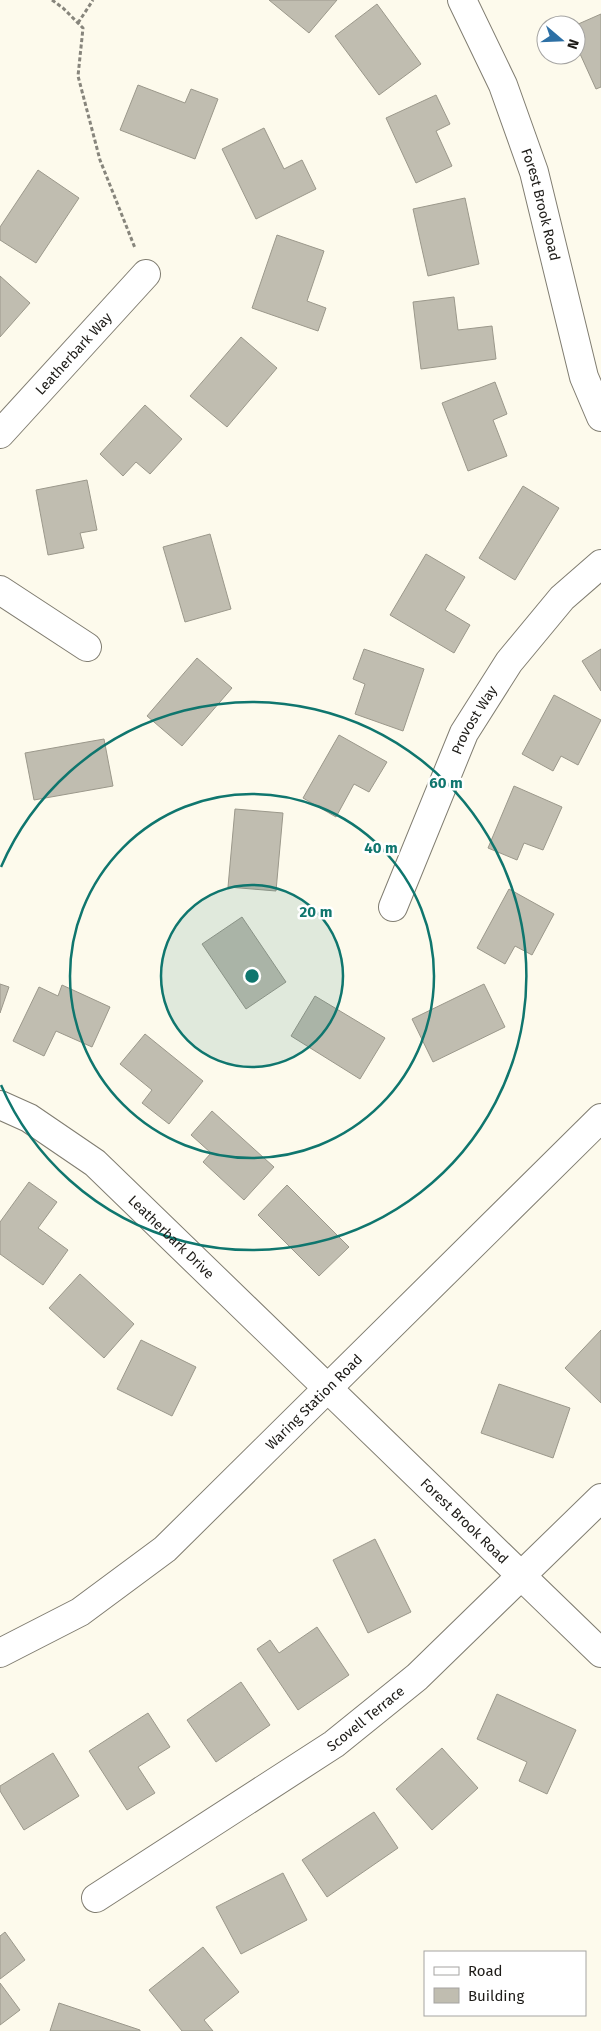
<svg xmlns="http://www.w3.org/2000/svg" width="601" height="2031" font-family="'Fira Sans',sans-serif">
	<rect width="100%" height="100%" fill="#fdfaec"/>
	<path fill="#c0bdb0" stroke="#9b988b" d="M269,0H337L309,33Z
		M377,4L421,64L379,95L335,36Z
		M601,14V87L596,89L576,45V25Z
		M138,85L185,103L191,89L218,99L195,159L120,130Z
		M436,95L450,124L436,131L452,166L416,183L386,118Z
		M264,128L284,169L302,160L316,189L256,219L222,149Z
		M38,170L79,198L36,263L0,240V227Z
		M465,198L479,264L428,276L413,209Z
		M277,235L324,251L307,301L326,308L318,331L252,308Z
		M0,276L30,303L0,337Z
		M454,297L458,330L492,326L496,359L421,369L413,302Z
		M241,337L277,368L227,427L190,396Z
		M495,382L507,414L493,420L507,456L468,471L442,403Z
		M145,405L182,439L150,474L136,462L123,476L100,454Z
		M87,480L97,530L80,533L84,548L48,555L36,490Z
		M523,486L559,508L515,580L479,558Z
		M210,534L231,609L185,622L163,547Z
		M426,554L465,577L445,610L470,625L454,653L390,615Z
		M364,649L424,669L403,731L355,714L365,684L353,679Z
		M601,649V691L582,661Z
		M197,658L232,688L182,746L147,716Z
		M554,695L601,720L578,765L561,756L553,771L522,754Z
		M339,735L387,762L369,792L354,784L336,817L303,798Z
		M104,739L113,786L34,800L25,753Z
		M514,786L562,807L543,850L524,843L517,860L488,848Z
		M235,809L283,813L276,891L228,887Z
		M509,889L554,914L532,955L515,946L505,964L477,948Z
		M242,917L286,982L246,1009L202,944Z
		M0,984L9,987L0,1013Z
		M484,984L505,1027L433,1062L412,1019Z
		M62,985L110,1007L92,1047L56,1031L44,1056L13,1041L39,987L58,996Z
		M315,996L385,1038L360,1079L291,1036Z
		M145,1034L203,1081L169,1124L142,1103L152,1090L120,1064Z
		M212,1111L274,1167L244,1200L203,1162L211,1153L191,1135Z
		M29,1182L57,1202L38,1228L68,1250L43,1285L0,1254V1222Z
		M287,1185L349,1247L319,1276L258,1215Z
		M80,1274L134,1324L104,1358L49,1308Z
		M601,1330V1403L565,1368Z
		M141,1340L196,1367L172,1416L117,1389Z
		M499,1384L570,1408L553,1458L481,1433Z
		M375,1539L411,1612L368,1633L333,1560Z
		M317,1627L349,1675L298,1710L257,1649L270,1640L279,1653Z
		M241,1682L270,1725L216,1762L187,1720Z
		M497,1694L576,1730L547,1794L519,1781L527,1762L477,1739Z
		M148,1713L170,1747L138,1767L155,1793L127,1810L89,1751Z
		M442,1748L478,1788L432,1830L396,1789Z
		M53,1753L79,1796L24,1830L0,1791V1786Z
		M374,1812L398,1848L327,1897L302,1860Z
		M283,1873L307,1920L241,1954L216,1907Z
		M5,1932L25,1960L0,1979V1936Z
		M203,1947L239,1992L204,2020L213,2031H182L149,1990Z
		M0,1983L20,2010L0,2025Z
		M59,2003L140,2030V2031H50Z"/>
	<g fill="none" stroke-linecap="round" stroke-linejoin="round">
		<g stroke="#807d71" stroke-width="30">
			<g id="minor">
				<path id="s1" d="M462,0L503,85L534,172L584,377L601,417"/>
				<path id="s2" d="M0,434L146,274"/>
				<path d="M0,590L87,647"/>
				<path id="s3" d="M393,907L464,733L509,662L562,598L601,564"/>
				<path id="s4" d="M0,1105L29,1118L95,1163L601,1653"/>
				<path id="s5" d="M0,1653L80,1612L165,1549L601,1118"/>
				<path id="s6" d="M96,1898L334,1744L417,1677L601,1498"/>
			</g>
		</g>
		<path stroke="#87857c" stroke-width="3" stroke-dasharray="4 2.5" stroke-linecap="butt" d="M52,0L63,8L83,28L78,76L100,160L135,248
			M78,23L93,0"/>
		<use href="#minor" stroke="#fff" stroke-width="28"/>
	</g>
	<circle cx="252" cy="976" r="91" fill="#0f766e" fill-opacity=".12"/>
	<g fill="none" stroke="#0f766e" stroke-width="2.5">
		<circle cx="252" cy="976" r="91"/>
		<circle cx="252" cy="976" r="182"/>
		<path d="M1 867A274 274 0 1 1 1 1085"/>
	</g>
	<g text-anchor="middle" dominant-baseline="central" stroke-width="5" stroke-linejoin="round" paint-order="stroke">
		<g font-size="14" fill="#1d1b17" stroke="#fff">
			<text stroke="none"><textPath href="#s1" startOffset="220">Forest Brook Road</textPath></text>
			<text stroke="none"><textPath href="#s2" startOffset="109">Leatherbark Way</textPath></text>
			<text stroke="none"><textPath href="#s3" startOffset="204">Provost Way</textPath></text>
			<text stroke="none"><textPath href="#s4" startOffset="218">Leatherbark Drive</textPath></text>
			<text stroke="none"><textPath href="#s5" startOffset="405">Waring Station Road</textPath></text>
			<text stroke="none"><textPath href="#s4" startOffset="626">Forest Brook Road</textPath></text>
			<text stroke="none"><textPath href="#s6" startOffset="324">Scovell Terrace</textPath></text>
		</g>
	</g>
	<circle cx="252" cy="976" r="8" fill="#0f766e" stroke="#fff" stroke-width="2.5"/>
	<g font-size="15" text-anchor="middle" font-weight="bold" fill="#0f766e" stroke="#fff" stroke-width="5" stroke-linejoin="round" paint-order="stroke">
		<text x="446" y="788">60 m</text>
		<text x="381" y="853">40 m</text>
		<text x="316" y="917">20 m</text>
	</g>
	<rect x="424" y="1951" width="162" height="65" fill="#ffffff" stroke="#a5a4a2"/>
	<rect x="434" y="1967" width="25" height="8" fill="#ffffff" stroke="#a5a4a2"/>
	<text x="468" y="1976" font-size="15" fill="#1d1b17">Road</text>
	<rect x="434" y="1988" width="25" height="15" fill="#c0bdb0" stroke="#a5a4a2"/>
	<text x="468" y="2001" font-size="15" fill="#1d1b17">Building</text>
	<g transform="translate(561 40) rotate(109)"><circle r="24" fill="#ffffff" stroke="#a5a4a2"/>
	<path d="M0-4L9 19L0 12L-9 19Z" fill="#2d70a5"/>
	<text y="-8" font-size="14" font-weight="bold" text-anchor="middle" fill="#1d1b17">N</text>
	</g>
</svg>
